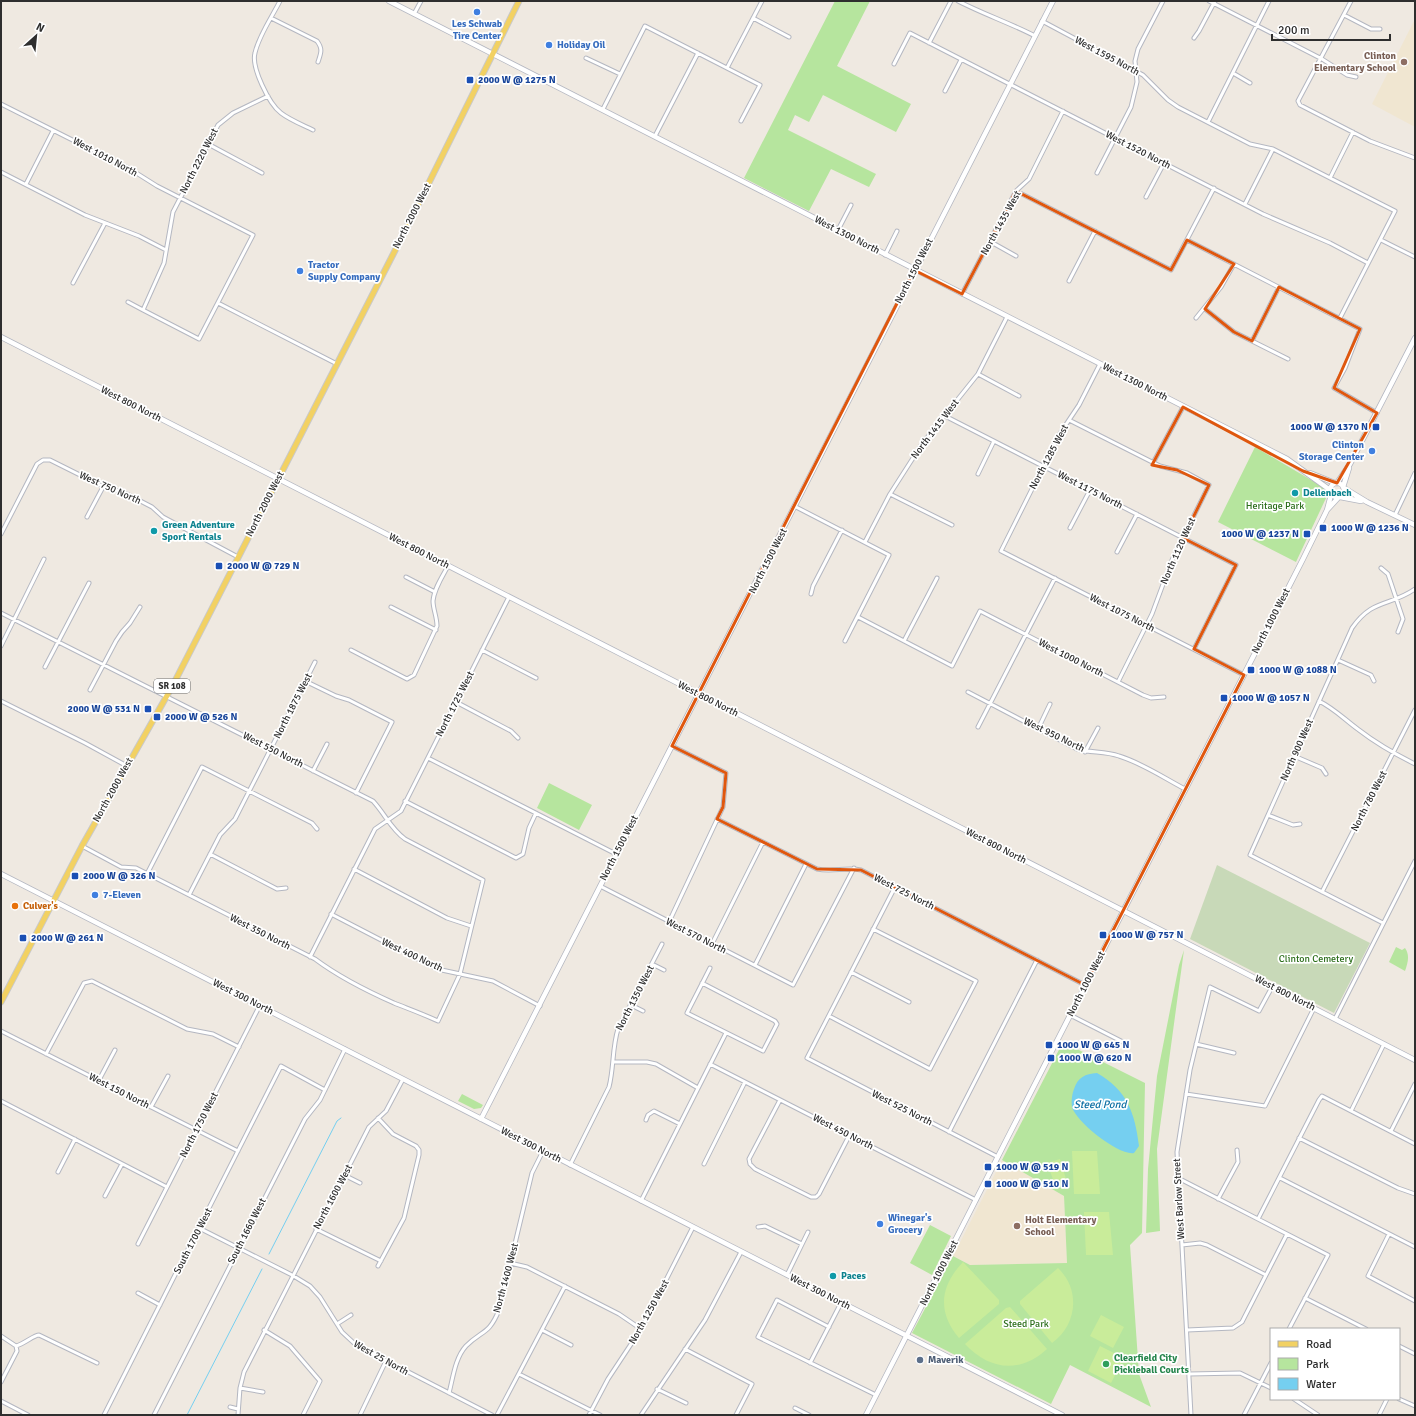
<svg xmlns="http://www.w3.org/2000/svg" width="1416" height="1416" font-family="Signika,sans-serif">
	<rect width="100%" height="100%" fill="#efe9e1"/>
	<path fill="#f0e6d1" d="M1415,19V127L1372,104Z
		M1002,1160L1064,1196L1067,1263L970,1265L953,1256Z"/>
	<path fill="#b6e59e" d="M835,1H870L837,66L911,104L896,132L823,95L809,122L795,115L788,130L876,174L869,187L831,169L809,211L744,178Z
		M1255,447L1323,487L1327,496L1296,562L1218,522Z
		M549,783L592,805L579,830L537,808Z
		M1396,947L1402,950L1405,948C1410,955 1408,962 1405,971L1389,962Z
		M1184,950L1157,1149L1160,1231L1146,1233L1148,1169L1157,1076L1179,965Z
		M1063,1042L1145,1083L1142,1233L1130,1245L1139,1374L1151,1407L1070,1365L1051,1404L912,1333L953,1256L970,1265L1067,1263L1064,1196L1002,1160Z
		M462,1094L483,1105L481,1108L474,1109L458,1101Z
		M930,1225L951,1236L932,1275L910,1263Z"/>
	<path fill="#c8d9b8" d="M1217,865L1370,943L1334,1013L1190,939Z"/>
	<path fill="#c9ec9a" d="M1072,1151H1097L1100,1194H1074Z
		M1060,1159L1066,1179L1054,1182L1047,1163Z
		M1084,1212H1109L1113,1255H1086Z
		M963,1262L999,1300V1304L959,1338C937,1312 940,1286 963,1262Z
		M1058,1268C1081,1290 1077,1325 1052,1343L1020,1304V1301Z
		M1010,1307L1047,1349C1020,1374 989,1370 965,1344L1006,1308Z
		M1101,1315L1124,1327L1113,1348L1090,1336Z
		M1100,1346L1124,1358L1111,1383L1088,1371Z"/>
	<path fill="#75cff0" d="M1097,1073C1127,1090 1135,1113 1139,1146L1134,1153C1119,1156 1076,1122 1072,1107C1071,1101 1072,1094 1074,1089C1078,1077 1085,1074 1097,1073Z"/>
	<g fill="none" stroke-linecap="round" stroke-linejoin="round">
		<path stroke="#75cff0" stroke-width="1" d="M269,1254L337,1121L341,1118
			M187,1415L262,1269"/>
		<g stroke="#b4b7c1" stroke-width="5">
			<path id="street" d="M280,1C272,17 259,35 255,53C251,67 269,104 281,113C290,120 303,125 313,130
				M958,1C983,14 1010,23 1035,36
				M1209,1L1322,59L1347,75L1356,77
				M1351,1L1298,101L1300,105L1370,141L1415,158
				M414,14L421,1
				M1344,15L1371,29H1380
				M271,18L317,41C323,49 321,53 318,62
				M753,18L789,37
				M1042,21L1143,75L1168,100L1178,107L1250,144L1273,149L1395,211L1340,318
				M1194,38L1199,31L1215,1
				M929,43L951,1
				M586,58L620,74
				M894,64L910,33L1263,214L1330,243L1368,263
				M727,68L762,1
				M1233,73L1250,83
				M945,91L961,60
				M1,104L130,169L157,186L253,235L199,339L143,310
				M603,109L645,26L760,85L741,121
				M1208,122L1269,1
				M655,136L698,53
				M208,144L262,173
				M1,172L85,215L139,236L166,250
				M1097,173L1131,107L1137,82L1135,61L1138,49L1163,1
				M1330,178L1353,132
				M26,184L53,131
				M1016,191L1171,270L1214,188
				M1146,197L1164,163
				M1245,204L1273,149
				M838,230L851,205
				M1187,240L1360,329L1345,368L1334,388L1377,413
				M1381,240L1415,257
				M991,242L1016,256
				M885,255L897,231
				M1069,281L1095,231
				M73,283L105,223
				M962,294L1016,191L1029,179L1063,111
				M128,302L143,310L164,263L173,212L218,125L233,113L268,96
				M218,303L337,364
				M1205,309L1234,332L1288,359
				M1196,318L1221,287L1234,264
				M1252,341L1279,287
				M1100,364L1079,405L1059,435L1001,551L1244,675
				M978,374L1019,396
				M945,416L1236,565L1194,649
				M1069,420L1160,466L1187,473L1209,485L1172,560L1152,614L1118,682
				M1153,463L1183,407
				M978,474L994,441
				M890,494L952,525
				M796,507L889,555L845,641
				M1395,515L1415,473
				M87,517L103,487
				M1070,528L1090,490
				M1,534L37,464L43,460H50L106,488L123,492L152,507L163,517L238,557
				M865,542L890,494L922,444L978,374L1007,317
				M1117,552L1137,514
				M1381,568L1388,574L1403,619L1398,632
				M406,577L435,592
				M811,594L813,586L842,530
				M391,607L436,630
				M1,613L373,801C385,814 391,829 405,839L483,880L460,974L438,1021C423,1014 409,1009 394,1003C367,991 339,977 315,959L136,868L121,867L82,846
				M858,617L952,666L980,611L1143,695L1151,698L1164,697
				M904,641L937,578
				M1,646L44,559
				M351,650L407,679L414,675L437,626C437,617 433,609 433,601C434,589 442,577 448,566
				M482,650L536,678
				M1338,660L1371,675L1374,681
				M45,667L89,583
				M305,681L336,696L349,700L392,722L356,793
				M90,690L116,641L122,632L130,623L140,607
				M968,692L1077,749C1091,753 1105,751 1119,756C1142,763 1164,778 1185,789
				M1,701L85,743L127,766
				M1319,701C1335,709 1345,720 1359,730C1377,744 1395,754 1415,764
				M456,702L511,731L518,738
				M978,727L1055,578
				M1038,729L1050,704
				M1085,752L1098,728
				M1294,756L1322,768L1326,774
				M428,758L616,854
				M313,771L327,744
				M405,801L516,858L523,854L529,828L536,813
				M1268,815L1293,825L1300,824
				M717,819L817,869C832,872 847,867 861,870L1085,985
				M210,854L277,889L286,888
				M354,869L447,918L471,926
				M147,874L202,767L312,823L317,829
				M600,886L793,985L854,868
				M895,887L807,1058L998,1157
				M1322,892L1415,710
				M189,895L220,835L235,819L315,662
				M331,914L437,969L493,981L540,1006
				M669,922L723,807L726,773L672,746
				M1383,923L1250,855L1352,628C1373,598 1389,607 1415,589
				M712,944L763,842
				M310,957L375,829L401,811L509,597
				M652,964L664,970
				M755,965L806,864
				M851,972L909,1002
				M702,983L775,1021L777,1024L763,1051L687,1013L710,968
				M631,1005L643,1011
				M1070,1015L1123,1042
				M829,1016L930,1069L976,981L873,929
				M1335,1019L1415,861
				M1,1031L238,1151
				M1196,1044L1234,1053
				M46,1054L84,983L92,981L187,1029L213,1034L239,1047
				M613,1062H647L656,1064L698,1088
				M710,1064L976,1200
				M99,1080L115,1050
				M1186,1094L1265,1106L1314,1008
				M780,1100L749,1159L750,1164L755,1169L811,1197H816L819,1194L849,1136
				M1,1101L167,1187
				M151,1107L168,1076
				M1351,1111L1384,1044
				M378,1118L393,1134L416,1146L419,1150V1155L404,1218L378,1266
				M646,1120L648,1115L654,1111L680,1124
				M1391,1131L1415,1084
				M949,1132L1037,960
				M1299,1138L1398,1188L1415,1194
				M704,1164L745,1082
				M570,1165L609,1087C614,1068 612,1048 618,1029L662,944
				M58,1172L75,1139
				M344,1175L360,1183
				M1178,1178L1328,1255L1289,1329
				M1280,1178L1415,1247
				M105,1196L122,1164
				M1218,1199L1238,1162L1237,1150
				M641,1201L726,1033
				M1258,1219L1319,1100L1322,1096L1415,1144
				M758,1227L765,1226L802,1244
				M199,1228L292,1275L310,1286L320,1297L342,1332L356,1345L492,1415
				M316,1229L381,1261
				M1389,1234L1368,1276L1415,1301
				M138,1244L260,1005
				M1182,1245L1200,1243L1207,1245L1266,1275
				M510,1263L527,1267L619,1314L641,1329
				M787,1275L808,1232
				M138,1293L160,1305
				M1305,1298L1366,1329
				M337,1324L351,1315
				M829,1327L777,1300L758,1337L876,1395
				M264,1330L290,1346L320,1381L303,1415
				M542,1330L571,1345
				M1187,1330L1233,1328L1242,1322L1287,1234
				M1,1336L16,1346
				M16,1346C24,1344 34,1335 39,1335L97,1363
				M1399,1346L1415,1354
				M685,1349L752,1384L736,1415
				M810,1363L841,1303
				M519,1374L600,1415
				M1189,1374L1240,1373L1271,1388
				M1,1382L17,1351L16,1346
				M240,1388L263,1392
				M657,1389L686,1403
				M449,1393C453,1378 455,1358 466,1346C482,1330 489,1335 499,1310L532,1173L543,1151
				M1294,1399L1318,1415
				M1399,1399L1415,1406
				M1,1401L28,1415
				M230,1407L238,1409
				M795,1408L809,1415
				M104,1415L281,1066L325,1090
				M154,1415L305,1119L320,1100L345,1049
				M238,1415L240,1388L244,1372L369,1127L386,1111L403,1079
				M360,1415L386,1361
				M497,1415L565,1286
				M589,1415L608,1379L641,1329L693,1227
				M641,1415L705,1320L741,1252
				M1191,1415L1177,1152L1190,1070L1210,987L1259,1011L1272,987
				M1244,1415L1271,1363
				M1379,1415L1387,1399"/>
		</g>
		<g stroke="#b4b7c1" stroke-width="6">
			<path id="secondary" d="M389,1L1287,459L1330,490
				M1,337L1415,1060
				M1310,473L1335,483
				M1330 490a7 7 0 1 1 14 0a7 7 0 1 1-14 0Z
				M1337,483L1350,464L1415,338
				M1343,487L1349,468
				M1344,488L1367,502L1415,525
				M1340,497L1361,501
				M1327,510L1338,498
				M1,874L1062,1415
				M481,1119L1053,1
				M866,1415L1303,559L1327,510L1331,495"/>
		</g>
		<g stroke="#c9c9c9" stroke-width="7">
			<path id="primary" d="M1,1002L82,846L173,685L404,233L519,1"/>
		</g>
		<use href="#street" stroke="#fff" stroke-width="3"/>
		<use href="#secondary" stroke="#fff" stroke-width="4.5"/>
		<use href="#primary" stroke="#f2d163" stroke-width="5"/>
	</g>
	<path fill="none" stroke="#df570e" stroke-width="3" stroke-linejoin="round" d="M1016,191L1171,270L1187,240L1234,264L1205,309L1234,332L1252,341L1279,287L1360,329L1334,388L1377,413L1337,483L1303,471L1183,407L1152,465L1177,470L1209,485L1183,538L1236,565L1194,649L1244,675L1085,985L861,870L817,869L717,819L723,807L726,773L672,746L914,270L962,294Z"/>
	<g fill="#3f7fe0" stroke="#fff" stroke-width="1.5">
		<circle cx="477" cy="12" r="4"/>
		<circle cx="549" cy="45" r="4"/>
		<circle cx="300" cy="271" r="4"/>
		<circle cx="1372" cy="451" r="4"/>
		<circle cx="95" cy="895" r="4"/>
		<circle cx="880" cy="1224" r="4"/>
	</g>
	<g fill="#8d6e63" stroke="#fff" stroke-width="1.5">
		<circle cx="1404" cy="62" r="4"/>
		<circle cx="1017" cy="1226" r="4"/>
	</g>
	<g fill="#1a4fb4" stroke="#fff" stroke-width="1.5">
		<rect x="466" y="76" width="8" height="8" rx="2"/>
		<rect x="1372" y="423" width="8" height="8" rx="2"/>
		<rect x="1319" y="524" width="8" height="8" rx="2"/>
		<rect x="1303" y="530" width="8" height="8" rx="2"/>
		<rect x="215" y="562" width="8" height="8" rx="2"/>
		<rect x="1247" y="666" width="8" height="8" rx="2"/>
		<rect x="1220" y="694" width="8" height="8" rx="2"/>
		<rect x="144" y="705" width="8" height="8" rx="2"/>
		<rect x="153" y="713" width="8" height="8" rx="2"/>
		<rect x="71" y="872" width="8" height="8" rx="2"/>
		<rect x="1099" y="931" width="8" height="8" rx="2"/>
		<rect x="19" y="934" width="8" height="8" rx="2"/>
		<rect x="1045" y="1041" width="8" height="8" rx="2"/>
		<rect x="1047" y="1054" width="8" height="8" rx="2"/>
		<rect x="984" y="1163" width="8" height="8" rx="2"/>
		<rect x="984" y="1180" width="8" height="8" rx="2"/>
	</g>
	<g fill="#0f9aa8" stroke="#fff" stroke-width="1.5">
		<circle cx="1295" cy="493" r="4"/>
		<circle cx="154" cy="531" r="4"/>
		<circle cx="833" cy="1276" r="4"/>
	</g>
	<circle fill="#e8710a" stroke="#fff" stroke-width="1.5" cx="15" cy="906" r="4"/>
	<circle fill="#5c6f8a" stroke="#fff" stroke-width="1.5" cx="920" cy="1360" r="4"/>
	<circle fill="#2e9e5b" stroke="#fff" stroke-width="1.5" cx="1106" cy="1364" r="4"/>
	<g text-anchor="middle" dominant-baseline="central" stroke-width="3.5" stroke-linejoin="round" paint-order="stroke">
		<rect fill="#fff" stroke="#6d6d6d" stroke-width="1" x="154" y="679" width="36" height="14" rx="3"/>
		<g font-size="9" font-weight="bold" fill="#2e2e2e">
			<text x="172" y="686">SR 108</text>
		</g>
		<g font-size="10" font-weight="bold" fill="#366cbe" stroke="#fff" text-anchor="start">
			<text x="477" y="24" text-anchor="middle">Les Schwab<tspan x="477" dy="12">Tire Center</tspan></text>
			<text x="557" y="45">Holiday Oil</text>
			<text x="308" y="265">Tractor<tspan x="308" dy="12">Supply Company</tspan></text>
			<text x="1364" y="445" text-anchor="end">Clinton<tspan x="1364" dy="12">Storage Center</tspan></text>
			<text x="103" y="895">7-Eleven</text>
			<text x="888" y="1218">Winegar's<tspan x="888" dy="12">Grocery</tspan></text>
		</g>
		<g font-size="10" fill="#2e2e2e" stroke="#fff">
			<text transform="translate(1107 56) rotate(28)">West 1595 North</text>
			<text transform="translate(1138 150) rotate(27)">West 1520 North</text>
			<text transform="translate(105 157) rotate(28)">West 1010 North</text>
			<text transform="translate(199 161) rotate(-63)">North 2220 West</text>
			<text transform="translate(412 216) rotate(-63)">North 2000 West</text>
			<text transform="translate(1001 223) rotate(-61)">North 1435 West</text>
			<text transform="translate(847 235) rotate(27)">West 1300 North</text>
			<text transform="translate(914 271) rotate(-63)">North 1500 West</text>
			<text transform="translate(1135 382) rotate(27)">West 1300 North</text>
			<text transform="translate(131 404) rotate(27)">West 800 North</text>
			<text transform="translate(935 429) rotate(-53)">North 1415 West</text>
			<text transform="translate(1049 457) rotate(-62)">North 1285 West</text>
			<text transform="translate(110 488) rotate(24)">West 750 North</text>
			<text transform="translate(1090 490) rotate(27)">West 1175 North</text>
			<text transform="translate(265 504) rotate(-63)">North 2000 West</text>
			<text transform="translate(419 551) rotate(27)">West 800 North</text>
			<text transform="translate(1178 551) rotate(-66)">North 1120 West</text>
			<text transform="translate(768 561) rotate(-63)">North 1500 West</text>
			<text transform="translate(1122 613) rotate(27)">West 1075 North</text>
			<text transform="translate(1271 621) rotate(-63)">North 1000 West</text>
			<text transform="translate(1071 658) rotate(27)">West 1000 North</text>
			<text transform="translate(708 699) rotate(27)">West 800 North</text>
			<text transform="translate(455 704) rotate(-63)">North 1725 West</text>
			<text transform="translate(293 706) rotate(-63)">North 1875 West</text>
			<text transform="translate(1054 735) rotate(26)">West 950 North</text>
			<text transform="translate(273 750) rotate(27)">West 550 North</text>
			<text transform="translate(1297 750) rotate(-66)">North 900 West</text>
			<text transform="translate(113 790) rotate(-61)">North 2000 West</text>
			<text transform="translate(1369 801) rotate(-63)">North 780 West</text>
			<text transform="translate(996 846) rotate(27)">West 800 North</text>
			<text transform="translate(619 848) rotate(-63)">North 1500 West</text>
			<text transform="translate(904 892) rotate(27)">West 725 North</text>
			<text transform="translate(260 932) rotate(27)">West 350 North</text>
			<text transform="translate(696 936) rotate(27)">West 570 North</text>
			<text transform="translate(412 955) rotate(25)">West 400 North</text>
			<text transform="translate(1086 984) rotate(-63)">North 1000 West</text>
			<text transform="translate(1285 993) rotate(27)">West 800 North</text>
			<text transform="translate(243 997) rotate(27)">West 300 North</text>
			<text transform="translate(635 998) rotate(-63)">North 1350 West</text>
			<text transform="translate(119 1091) rotate(27)">West 150 North</text>
			<text transform="translate(902 1108) rotate(27)">West 525 North</text>
			<text transform="translate(199 1125) rotate(-63)">North 1750 West</text>
			<text transform="translate(843 1132) rotate(27)">West 450 North</text>
			<text transform="translate(531 1145) rotate(27)">West 300 North</text>
			<text transform="translate(333 1197) rotate(-62)">North 1600 West</text>
			<text transform="translate(1179 1199) rotate(-93)">West Barlow Street</text>
			<text transform="translate(247 1231) rotate(-63)">South 1660 West</text>
			<text transform="translate(193 1241) rotate(-63)">South 1700 West</text>
			<text transform="translate(939 1273) rotate(-63)">North 1000 West</text>
			<text transform="translate(506 1278) rotate(-75)">North 1400 West</text>
			<text transform="translate(820 1292) rotate(27)">West 300 North</text>
			<text transform="translate(649 1312) rotate(-61)">North 1250 West</text>
			<text transform="translate(381 1358) rotate(29)">West 25 North</text>
		</g>
		<g font-size="10" font-weight="bold" fill="#785e54" stroke="#fff" text-anchor="end">
			<text x="1396" y="56">Clinton<tspan x="1396" dy="12">Elementary School</tspan></text>
			<text x="1025" y="1220" text-anchor="start">Holt Elementary<tspan x="1025" dy="12">School</tspan></text>
		</g>
		<g font-size="10" font-weight="bold" fill="#164399" stroke="#fff" text-anchor="start">
			<text x="478" y="80">2000 W @ 1275 N</text>
			<text x="1368" y="427" text-anchor="end">1000 W @ 1370 N</text>
			<text x="1331" y="528">1000 W @ 1236 N</text>
			<text x="1299" y="534" text-anchor="end">1000 W @ 1237 N</text>
			<text x="227" y="566">2000 W @ 729 N</text>
			<text x="1259" y="670">1000 W @ 1088 N</text>
			<text x="1232" y="698">1000 W @ 1057 N</text>
			<text x="140" y="709" text-anchor="end">2000 W @ 531 N</text>
			<text x="165" y="717">2000 W @ 526 N</text>
			<text x="83" y="876">2000 W @ 326 N</text>
			<text x="1111" y="935">1000 W @ 757 N</text>
			<text x="31" y="938">2000 W @ 261 N</text>
			<text x="1057" y="1045">1000 W @ 645 N</text>
			<text x="1059" y="1058">1000 W @ 620 N</text>
			<text x="996" y="1167">1000 W @ 519 N</text>
			<text x="996" y="1184">1000 W @ 510 N</text>
		</g>
		<g font-size="10" font-weight="bold" fill="#0d838f" stroke="#fff" text-anchor="start">
			<text x="1303" y="493">Dellenbach</text>
			<text x="162" y="525">Green Adventure<tspan x="162" dy="12">Sport Rentals</tspan></text>
			<text x="841" y="1276">Paces</text>
		</g>
		<g font-size="10" fill="#2c6e1b" stroke="#fff">
			<text x="1275" y="506">Heritage Park</text>
			<text x="1316" y="959">Clinton Cemetery</text>
			<text x="1026" y="1324">Steed Park</text>
		</g>
		<g font-size="10" font-weight="bold" fill="#c56008" stroke="#fff" text-anchor="start">
			<text x="23" y="906">Culver's</text>
		</g>
		<g font-size="10" font-weight="bold" fill="#27864d" stroke="#fff" text-anchor="start">
			<text x="1114" y="1358">Clearfield City<tspan x="1114" dy="12">Pickleball Courts</tspan></text>
		</g>
		<g font-size="10" font-weight="bold" fill="#4e5e75" stroke="#fff" text-anchor="start">
			<text x="928" y="1360">Maverik</text>
		</g>
		<g font-size="11" font-style="italic" fill="#0d6fa3" stroke="#fff">
			<text x="1100" y="1104">Steed Pond</text>
		</g>
	</g>
	<rect width="1416" height="1416" fill="none" stroke="#2e2e2e" stroke-width="4"/>
	<rect x="1270" y="1328" width="130" height="72" fill="#ffffff" stroke="#ababab"/>
	<rect x="1278" y="1341" width="20" height="6" fill="#f2d163" stroke="#ababab"/>
	<text x="1306" y="1348" font-size="12" fill="#2e2e2e">Road</text>
	<rect x="1278" y="1358" width="20" height="12" fill="#b6e59e" stroke="#ababab"/>
	<text x="1306" y="1368" font-size="12" fill="#2e2e2e">Park</text>
	<rect x="1278" y="1378" width="20" height="12" fill="#75cff0" stroke="#ababab"/>
	<text x="1306" y="1388" font-size="12" fill="#2e2e2e">Water</text>
	<g transform="translate(36 36) rotate(27)" stroke="#ffffff" stroke-width="3" paint-order="stroke">
	<path d="M0-3L7 15L0 10L-7 15Z" fill="#2e2e2e"/>
	<text y="-6" font-size="11" font-weight="bold" text-anchor="middle" fill="#2e2e2e">N</text>
	</g>
	<path d="M1272 34v6h118v-6" fill="none" stroke="#2e2e2e" stroke-width="2"/>
	<text x="1278" y="34" font-size="12" fill="#2e2e2e" stroke="#ffffff" stroke-width="3" paint-order="stroke">200 m</text>
</svg>
